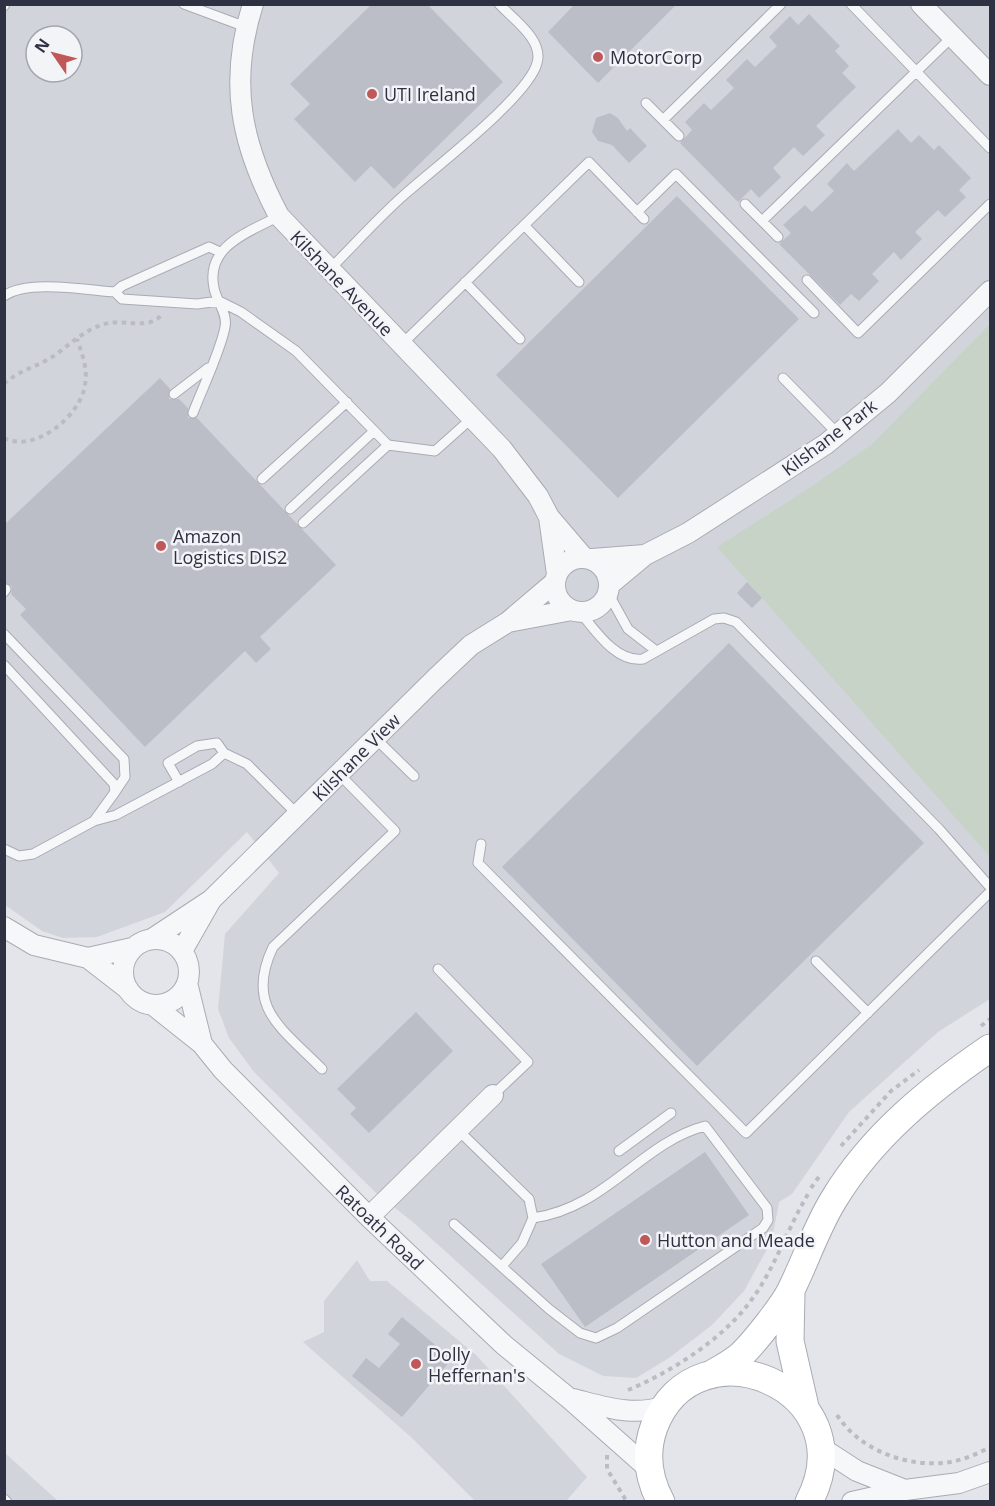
<svg xmlns="http://www.w3.org/2000/svg" width="995" height="1506" font-family="'Open Sans',sans-serif">
	<rect width="100%" height="100%" fill="#e4e5ea"/>
	<path fill="#d2d4dc" fill-rule="evenodd" d="M4,5H990V999L938,1032L849,1112L792,1194L779,1202L772,1240L744,1291L712,1325L669,1358L636,1378L603,1376L559,1354L414,1223L375,1192L254,1072L229,1038L218,1009L225,934L279,873L247,832L165,912L97,937L63,938L42,931L5,905ZM36,36H72V72H36Z
		M357,1260L370,1281H387L476,1355L587,1477L566,1501H475L412,1438L303,1342L324,1332V1301Z
		M5,1453L58,1501H5Z"/>
	<path fill="#c7d3c6" d="M990,324V857L717,547L811,487L871,445Z"/>
	<path fill="#bbbec6" d="M372,4H427L503,82L394,189L371,166L355,182L294,119L310,104L290,84Z
		M575,4H677L598,83L548,32Z
		M809,14L840,46L835,51L849,66L842,73L856,87L816,126L825,135L803,156L794,147L773,168L781,177L759,198L751,189L738,202L680,143L692,130L685,122L704,103L711,110L734,88L726,80L747,59L755,67L777,46L769,37L790,16L798,25Z
		M610,113L618,118L627,131L630,128L647,146L629,163L612,145L598,141L592,132L596,118Z
		M898,129L911,143L919,135L934,150L939,145L971,178L959,190L966,197L945,217L938,210L915,232L922,239L901,260L894,252L872,274L879,281L859,301L851,294L840,305L779,244L791,233L783,225L805,205L812,212L834,191L827,184L847,163L854,171Z
		M677,196L799,319L618,498L496,375Z
		M160,378L170,389L169,399H179L188,408V418H197L336,565L260,637L271,649L256,663L245,651L145,747L20,615L26,609L11,594L12,586L4,583V525Z
		M747,582L762,598L752,608L737,593Z
		M729,643L924,843L697,1066L502,867Z
		M416,1012L453,1051L369,1133L350,1114L356,1108L337,1089Z
		M705,1152L749,1215L585,1327L541,1264Z
		M402,1317L452,1359L402,1417L352,1376L366,1358L379,1368L400,1344L388,1334Z"/>
	<g fill="none" stroke-linecap="round" stroke-linejoin="round">
		<g stroke="#a9abb4" stroke-width="11">
			<path id="lane" d="M184,4L246,27
				M851,4L990,148
				M4,6L5,4
				M646,103L679,136
				M663,120L781,4
				M745,204L778,237
				M637,212L676,174L814,313
				M762,221L953,36
				M524,225L579,282
				M329,270C354,245 378,218 404,195C434,168 528,97 537,63C544,40 513,19 499,4
				M807,280L858,333L990,204
				M465,282L520,339
				M115,292L122,286L209,247L220,252
				M4,296C27,279 87,290 115,292L122,299L197,304L219,301L241,312L296,351L388,445L435,451L472,418
				M401,345L589,162L644,219
				M783,378L838,434
				M174,394L208,368
				M193,413C202,389 221,350 225,327C228,314 216,300 214,288C205,245 250,232 279,216
				M262,479L347,402
				M290,509L374,431
				M303,523L388,445
				M4,592L6,589
				M608,593L628,629L655,650
				M580,612C595,630 616,663 643,659L714,619L724,618L736,622L939,829L990,887
				M4,634L124,759L125,777L115,792
				M4,665L114,784L115,792L94,821
				M375,738L414,776
				M179,782L168,763L197,746L217,743L224,753L247,764L298,815
				M481,844L478,863L746,1133L990,892
				M4,849L19,856L33,854L94,821L116,815L212,764L224,753
				M816,961L868,1013
				M438,969L528,1062L493,1095
				M322,1069C283,1029 244,1008 273,947L395,831L339,774
				M458,1130L529,1199L533,1218L522,1243L502,1266
				M619,1151L671,1113
				M454,1224L549,1309L580,1333L596,1338L617,1328L763,1228L768,1220L767,1208L705,1126C641,1143 606,1208 533,1218
				M4,1499L7,1502"/>
		</g>
		<g stroke="#a9abb4" stroke-width="22">
			<path id="street" d="M253,4C228,83 241,144 279,216L502,449L538,496L549,517
				M921,4L990,75
				M645,555L688,533L826,444L888,393L990,291
				M555 585a27 27 0 1 1 54 0a27 27 0 1 1-54 0Z
				M592,559L645,555L609,585
				M557,574L549,517L584,558
				M555,582L508,622L572,610
				M211,900L436,678L471,645L508,622
				M4,927L34,945L88,958
				M152,939L211,900L182,951
				M123 972a33 33 0 1 1 66 0a33 33 0 1 1-66 0Z
				M128,989L88,958L132,948
				M153,1005L202,1044L187,983
				M202,1044L223,1070L369,1217L504,1345L570,1399L649,1469
				M369,1217L493,1095
				M573,1399C605,1407 634,1417 665,1406
				M820,1447L857,1471L905,1490
				M852,1502L905,1490L959,1483L990,1472"/>
		</g>
		<g stroke="#a9abb4" stroke-width="29">
			<path id="secondary" d="M791,1292L790,1341L805,1407
				M710,1375C720,1369 732,1363 741,1355C753,1344 784,1305 791,1290C806,1260 816,1228 834,1199C872,1136 930,1089 990,1048
				M661,1502C648,1478 645,1452 654,1427C696,1317 868,1389 809,1502"/>
		</g>
		<path stroke="#babcc2" stroke-width="4" stroke-dasharray="4.5 4.5" stroke-linecap="butt" d="M4,384C18,371 33,368 49,359C68,347 86,327 109,323C125,320 151,330 162,314
			M4,438C35,454 81,415 85,385C88,368 82,354 77,339
			M981,1026L990,1019
			M841,1146L891,1091L919,1070
			M811,1188L821,1174
			M628,1390C669,1373 718,1342 746,1307C773,1274 786,1231 808,1194
			M837,1415C859,1449 903,1466 942,1463C959,1462 975,1455 990,1447
			M607,1455V1469L627,1502"/>
		<use href="#lane" stroke="#f6f7f9" stroke-width="9"/>
		<use href="#street" stroke="#f6f7f9" stroke-width="20"/>
		<use href="#secondary" stroke="#fff" stroke-width="27"/>
	</g>
	<g fill="#c05758" stroke="#f3f4f8" stroke-width="2">
		<circle cx="598" cy="57" r="6"/>
		<circle cx="372" cy="94" r="6"/>
		<circle cx="161" cy="546" r="6"/>
		<circle cx="645" cy="1240" r="6"/>
		<circle cx="416" cy="1364" r="6"/>
	</g>
	<g text-anchor="middle" dominant-baseline="central" stroke-width="5" stroke-linejoin="round" paint-order="stroke">
		<g font-size="18" fill="#2d3141" stroke="#f3f4f8" text-anchor="start">
			<text x="610" y="57">MotorCorp</text>
			<text x="384" y="94">UTI Ireland</text>
			<text x="173" y="536">Amazon<tspan x="173" dy="21">Logistics DIS2</tspan></text>
			<text x="657" y="1240">Hutton and Meade</text>
			<text x="428" y="1354">Dolly<tspan x="428" dy="21">Heffernan's</tspan></text>
		</g>
		<g font-size="18" fill="#2d3141" stroke="#f3f4f8">
			<text transform="translate(342 283) rotate(46)">Kilshane Avenue</text>
			<text transform="translate(829 437) rotate(-37)">Kilshane Park</text>
			<text transform="translate(356 757) rotate(-45)">Kilshane View</text>
			<text transform="translate(380 1227) rotate(44)">Ratoath Road</text>
		</g>
	</g>
	<rect width="995" height="1506" fill="none" stroke="#2d3141" stroke-width="12"/>
	<g transform="translate(54 54) rotate(305)"><circle r="28" fill="#f3f4f8" stroke="#a4a6af" stroke-width="1.5"/>
	<path d="M0-4.5L10 22L0 15L-10 22Z" fill="#c05758"/>
	<text y="-9" font-size="16" font-weight="bold" text-anchor="middle" fill="#2d3141">N</text>
	</g>
</svg>
